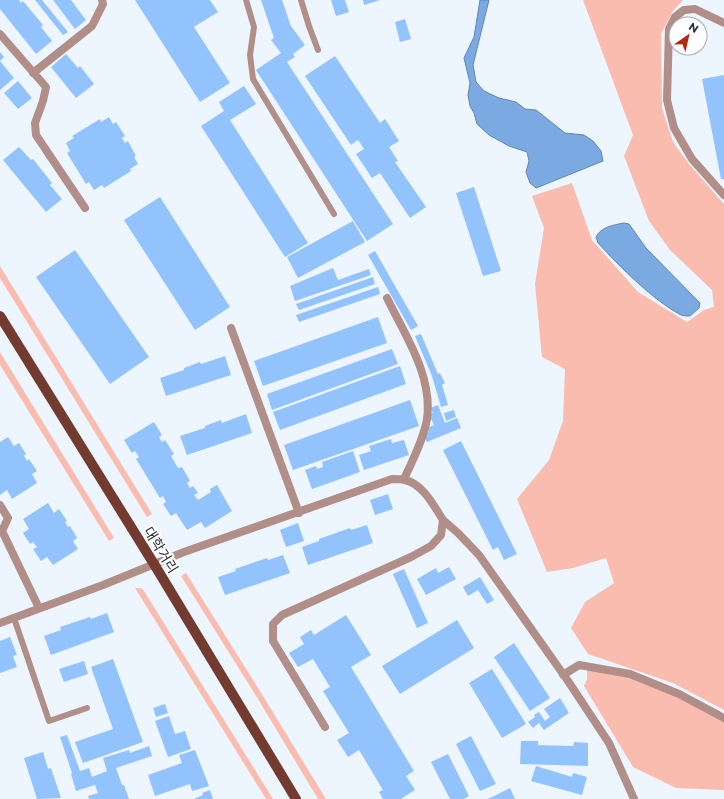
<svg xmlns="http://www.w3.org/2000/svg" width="724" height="799" font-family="Montserrat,'Noto Sans KR',sans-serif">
	<rect width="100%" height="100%" fill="#edf5ff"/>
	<path fill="#fbbcb0" d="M583,0H683L673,11L661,34L662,108L673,142L689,164L724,204V710L673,683L588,654L571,628L585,602L614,583L606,558L573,568L547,572L517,499L549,460L563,421L565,369L542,357L535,284L544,228L532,196L572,183L592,240L638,292L687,322L704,310L714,307L712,290L670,250L649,221L624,156L633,135Z
		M0,266L152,514L147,517L0,278Z
		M0,352L114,538L109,541L0,365Z
		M186,573L263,696L326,799H318L258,699L181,576Z
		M135,588H141L144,591L273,799H266Z
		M587,669L629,677L677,697L724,722V790L676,788L633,767L584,686L587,679Z"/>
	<path fill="#7baae2" stroke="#6386af" d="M480,0H489L473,65L476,82L484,91L499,98L516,102L525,109L536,110L565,133L584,135L593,141L601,151L603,161L536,188L530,183L526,172L529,161L527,152L509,146L489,135L477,124L474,113L470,106L468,95L470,83L464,58L474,37Z
		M624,223L629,224L646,248L700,303L699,308L690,316C687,316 684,316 681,315C654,301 619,266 598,243L596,237C601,227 613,225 624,223Z"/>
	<path fill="#93c3fd" d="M0,0H19L21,3L23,1L43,25L41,27L52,41L36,54L0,9Z
		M35,0H42L68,32L63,35Z
		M53,0H71L86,20L75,29Z
		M135,0H210L218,12L194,27L230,83L200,102Z
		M261,0H282L291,26L305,45L293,54L295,57L287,62L393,224L367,241L256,70L281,53L271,40L274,38Z
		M331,0H345L349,12L336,16Z
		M363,0H380L364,5Z
		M405,19L411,39L400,42L395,22Z
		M0,52L4,57L0,61Z
		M66,54L78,68L80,66L94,84L76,98L51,67Z
		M335,56L380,123L385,119L399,141L389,147L398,161L395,162L426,207L410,218L380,173L372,178L356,154L364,149L358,140L351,145L305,76Z
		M0,61L14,78L0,90Z
		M724,75V179H721L702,79Z
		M18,81L32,98L18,109L4,93Z
		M244,86L256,104L230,120L308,243L285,257L201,126L224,111L219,102Z
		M109,117L113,124L116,122L125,136L122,138L125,143L128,141L136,156L134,157L138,164L130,169L131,171L104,188L102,185L94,190L89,182L86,184L67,153L70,151L66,143L74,138L72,136L100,119L101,122Z
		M19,147L31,160L33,159L52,183L50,185L62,199L46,212L3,160Z
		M474,187L501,271L483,276L456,193Z
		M160,197L230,307L195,330L124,220Z
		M353,221L365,242L298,278L287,257Z
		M75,250L149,357L110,384L36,277Z
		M375,251L418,326L411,330L368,255Z
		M333,268L338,280L369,269L371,275L295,301L290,286Z
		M373,277L375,284L299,310L296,304Z
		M378,287L380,294L299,322L296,315Z
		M378,317L387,343L263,386L254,361Z
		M421,334L438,374L440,373L445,383L442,385L448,405L441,407L432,376L415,336Z
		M392,349L398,364L272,410L267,394Z
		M225,356L231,375L166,396L160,378L184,370V368L200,362L201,364Z
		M400,366L406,384L280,430L273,412Z
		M410,400L419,426L293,470L284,445Z
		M438,405L445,423L457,418L461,428L427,442L423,435L429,432L427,428L434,425L429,415L433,413L430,408Z
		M454,410L456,417L446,421L444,413Z
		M246,414L252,433L187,455L180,436L205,428V426L221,420L222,423Z
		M154,422L162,435L159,437L162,442L165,440L174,454L171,456L178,468L182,467L190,481L187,483L190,488L193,486L198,493L194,495L198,500L211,492L210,489L217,485L232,511L205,528L201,522L187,530L176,513L171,516L163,504L166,502L163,496L160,498L136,459L139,457L135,451L132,453L124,440Z
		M8,437L14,446L19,443L26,454L24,456L27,461L29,459L37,471L32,474L37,483L12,499L7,490L0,495V442Z
		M391,439L392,443L404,440L409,455L364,470L359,455L371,451L369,446Z
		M461,441L517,554L504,560L498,547L493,550L443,450Z
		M353,451L360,472L312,489L305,470L316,466L317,469L323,467L322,462Z
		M388,494L393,509L375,515L370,500Z
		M48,503L54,513L59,509L67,521L65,522L68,527L70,526L77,538L73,541L78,549L53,565L47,557L41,561L33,549L37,547L33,542L30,544L23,533L29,529L23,519Z
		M298,523L304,541L286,547L280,530Z
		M367,525L373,543L308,565L302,547L319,541V539L350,528L351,530Z
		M283,555L290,573L225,595L218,577L236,571L235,569L267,558L268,560Z
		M449,567L456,579L426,595L417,579L436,568L438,573Z
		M404,569L428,623L417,628L393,574Z
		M480,577L494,600L487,604L478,590L468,596L463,587Z
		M107,613L114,632L51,655L44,636L61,630L60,627L90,617L91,619Z
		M346,615L371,655L351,667L414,771L406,776L415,790L401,799H383L379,792L383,790L359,750L348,757L337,740L349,733L323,691L330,687L313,659L298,667L289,653L304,644L300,637L311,630L314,635Z
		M457,620L474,648L400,694L382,666Z
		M10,637L17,655L13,656L17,667L0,673V641Z
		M514,643L550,698L530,711L494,657Z
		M113,659L143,742L83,763L75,742L113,729L91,667Z
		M84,661L88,674L64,682L59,669Z
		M492,669L526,724L502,738L469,683Z
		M560,698L569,713L544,730L539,723L533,728L528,722L535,717L534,715L539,712L545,721L550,717L544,709Z
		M165,704L168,713L156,717L153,708Z
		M169,716L175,734L185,731L191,749L168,757L155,721Z
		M67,735L80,771L89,768L92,777L107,771L103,758L129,750L130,753L149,746L152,756L116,768L122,785H124L129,799H89L88,796L98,793L95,785L76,791L71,774L72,773L60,737Z
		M471,736L496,784L480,791L456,744Z
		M521,741H538V745L573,746L574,742L588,743V766L520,764Z
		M195,750L209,786L192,791L190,784L155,796L148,775L182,763L179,755Z
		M43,752L48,769L51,768L61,798L37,799L24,758Z
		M448,754L469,796L464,799H450L431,762Z
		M536,766L572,777L573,773L587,777L582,795L531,781Z
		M510,788L515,799H488Z
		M210,790L213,799H194L203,795L202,793Z"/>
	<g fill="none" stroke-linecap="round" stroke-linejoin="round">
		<path stroke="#b18e87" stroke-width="6" d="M246,0L254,27L250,55L253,79L334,214
			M301,0L309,26L318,50
			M14,618L49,721L87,708"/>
		<path stroke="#b18e87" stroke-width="8" d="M724,23L695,9L684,10L675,17L669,29L667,100L674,128L692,159L724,195
			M0,34L46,87L43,101L35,123L36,135L85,208
			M33,73L92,26L103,4L102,0
			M387,298C405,335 433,376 427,419C424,438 412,462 404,479
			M231,328L299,513
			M0,505L8,518L2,531L39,608
			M443,520L458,533L479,555L568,681L609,743L634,799
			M0,623L103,585L184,552L392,479C396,479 401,479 405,480C423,484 434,506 443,520L441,535L431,546L411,557L282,615L273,624V641L325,727
			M563,675L579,665L630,674L679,694L724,718"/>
		<path stroke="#733b30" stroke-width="10" d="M0,316L154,564L296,799"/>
	</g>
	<g text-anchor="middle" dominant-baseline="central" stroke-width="4" stroke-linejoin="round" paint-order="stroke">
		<g font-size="14" fill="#2c3137" stroke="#fff">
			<text transform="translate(161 550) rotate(58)">대학거리</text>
		</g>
	</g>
	<g transform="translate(688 36) rotate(34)"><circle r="19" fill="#ffffff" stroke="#abadaf"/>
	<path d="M0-3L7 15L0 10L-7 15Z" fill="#b52814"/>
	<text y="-6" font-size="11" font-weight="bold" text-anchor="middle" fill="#2c3137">N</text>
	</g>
</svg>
